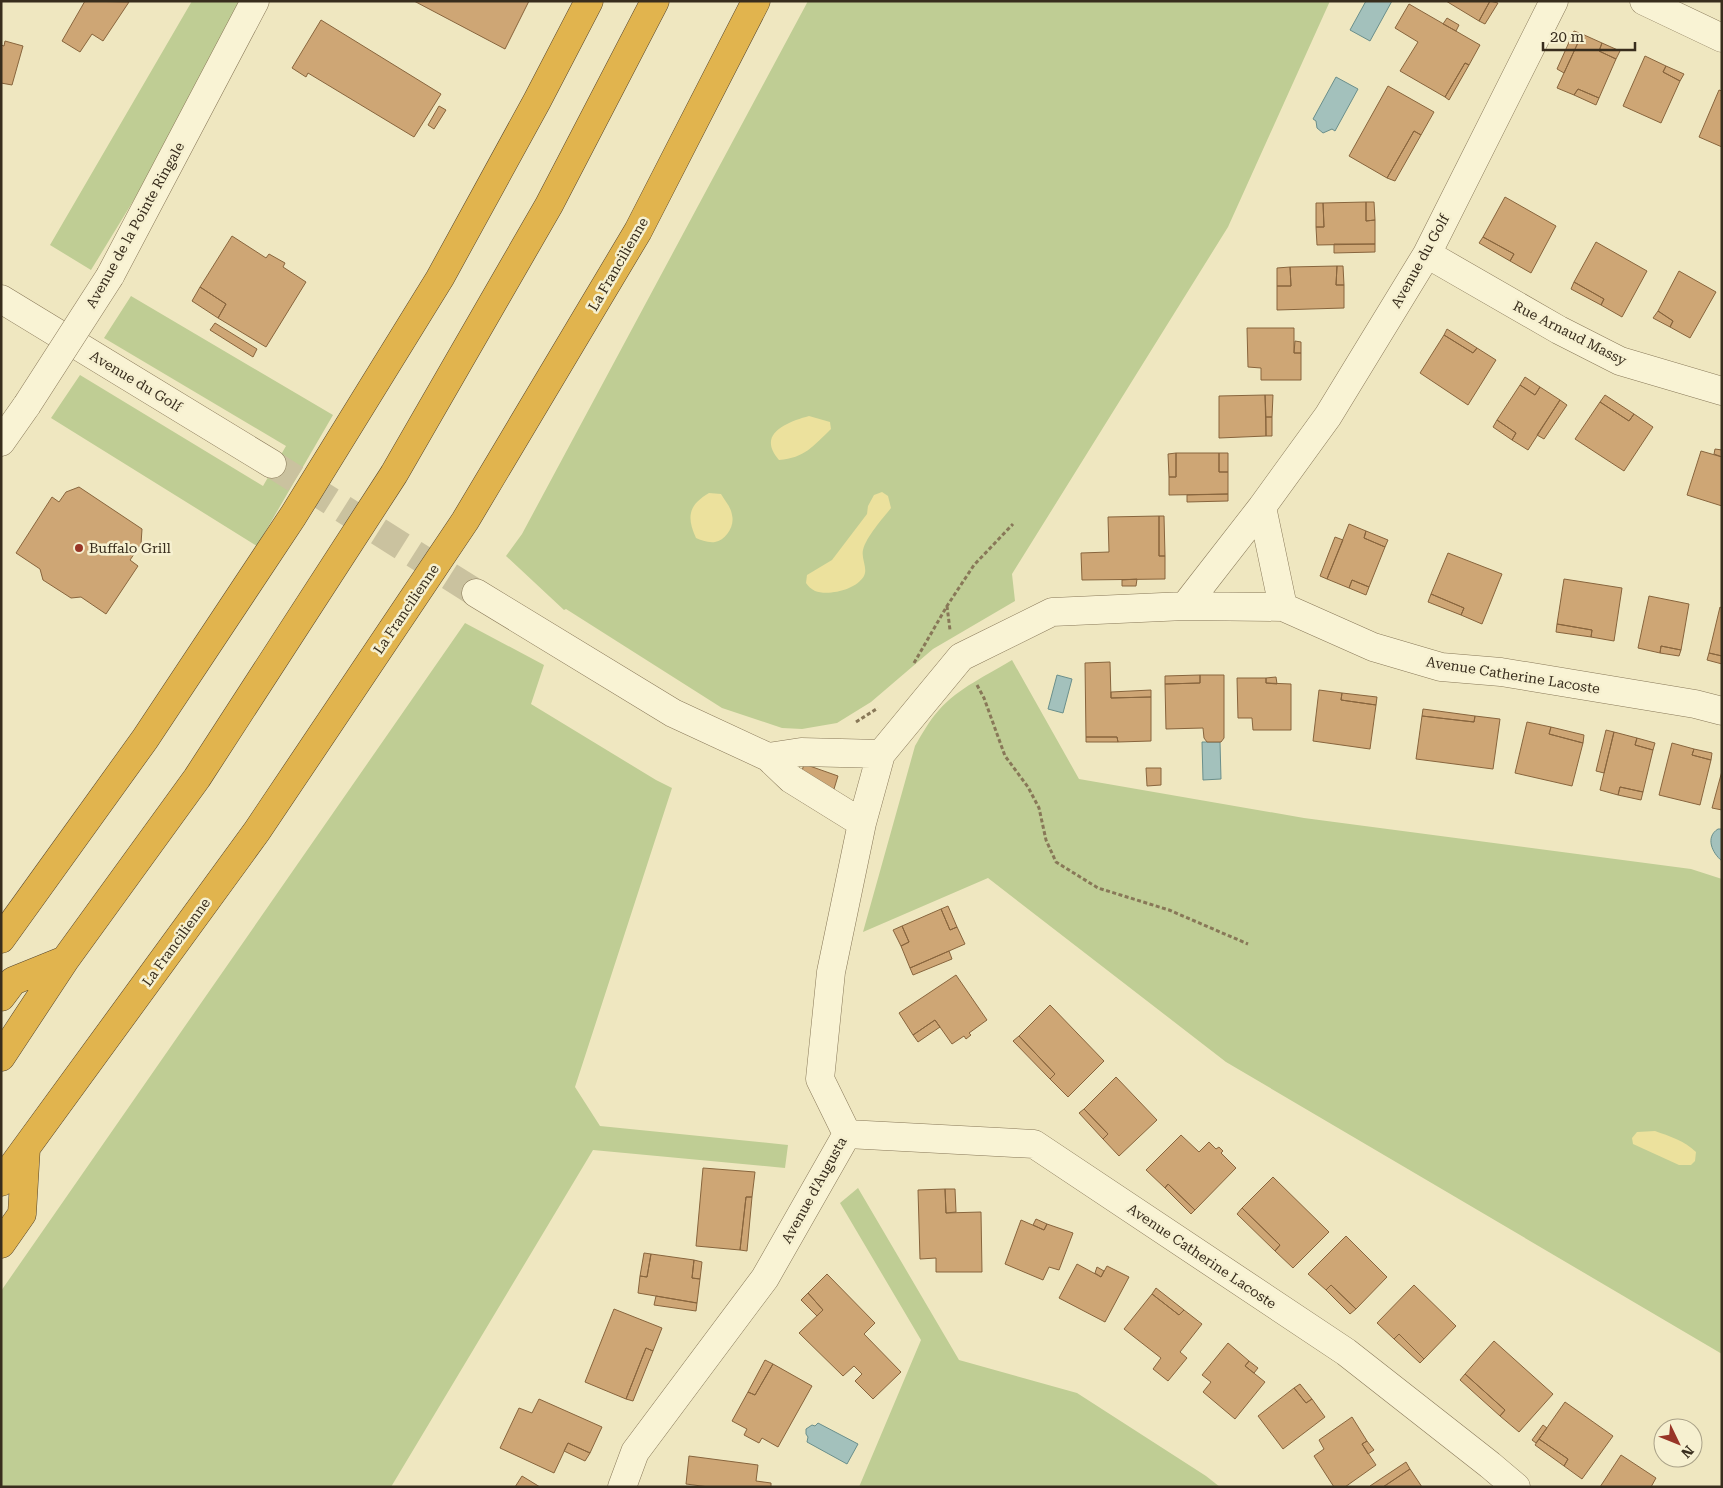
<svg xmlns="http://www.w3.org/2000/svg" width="1723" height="1488" font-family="'Roboto Serif',serif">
	<rect width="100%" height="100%" fill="#efe7c0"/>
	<path fill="#bfcd94" d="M192,1H245L135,198L91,270L50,245Z
		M808,1H1330L1228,227L1012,574L1015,601L933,649L871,702L837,723L802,729L782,728L722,708L566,609L564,610L506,556L522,534Z
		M131,296L333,415L257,546L51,418L80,375L263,486L286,446L104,338Z
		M465,623L544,665L531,704L656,780L672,788L575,1087L600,1126L788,1145L785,1168L593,1150L391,1487H1V1291Z
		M1012,660L1079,779L1304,818L1691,869L1722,879V1354L1226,1062L988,878L863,932L915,746C922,734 929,721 939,710C958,688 988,675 1012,660Z
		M858,1188L959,1360L1077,1393L1206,1476L1220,1487H859L921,1340L840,1203Z"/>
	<path fill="#ece19d" d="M809,416L830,422L831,429C813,446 805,458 779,460C756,434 787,422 809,416Z
		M882,492L888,496L891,508C883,518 866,537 863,550C861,559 868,568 864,576C856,590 828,596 815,591C811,589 808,586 806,583L807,575L832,560L867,514L868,506L874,495Z
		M709,493L721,494C725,501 731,507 732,515C735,526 726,540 715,542C708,543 701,540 696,538C686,516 689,505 709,493Z
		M1655,1131C1669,1136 1685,1141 1696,1152L1695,1161L1691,1165H1679L1633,1144L1632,1138L1637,1132Z"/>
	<path fill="#a3c1bc" stroke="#6a8f8b" d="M1366,1H1392L1370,41L1350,30Z
		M1336,77L1358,89L1335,131L1332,129L1323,133L1317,128L1316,121L1313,119Z
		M1057,675L1072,679L1063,713L1048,709Z
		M1202,742H1220L1221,779L1203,780Z
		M1718,829H1722V861C1712,853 1705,837 1718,829Z
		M818,1423L858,1444L847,1464L807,1442L808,1437L806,1434V1429L812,1425L815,1426Z"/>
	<path fill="#cea675" stroke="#88653d" d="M85,1L129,2L103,41L92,34L80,52L62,41Z
		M414,1H529L505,49Z
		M1446,1H1490L1479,21Z
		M1490,1L1498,3L1485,24L1479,21Z
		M1409,4L1480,45L1469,65L1465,63L1445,97L1400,71L1418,42L1395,28Z
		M1447,18L1459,25L1456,31L1443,24Z
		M321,20L441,94L414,137L308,73L306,77L292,68Z
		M1574,31L1582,34L1564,73L1557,69Z
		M1582,34L1602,43L1599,51L1616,59L1599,98L1578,89L1574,95L1557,88Z
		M5,41L23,46L12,85L1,83V45L4,46Z
		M1602,43L1620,51L1616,59L1599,51Z
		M1645,56L1666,66L1663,72L1680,81L1661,123L1623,106Z
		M1465,63L1469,65L1449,100L1445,97Z
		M1666,66L1684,74L1680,81L1663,72Z
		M1388,86L1434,112L1421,135L1414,131L1387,178L1349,156Z
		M1578,89L1599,98L1596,105L1574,95Z
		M1719,90L1722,91V147L1699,137Z
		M439,106L446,110L434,129L428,125Z
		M1414,131L1421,135L1395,181L1387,178Z
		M1505,197L1556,226L1531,273L1510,261L1514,254L1483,237Z
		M1366,202H1374L1375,220L1366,221Z
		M1366,202V221L1375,220V244L1317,245L1316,227H1324L1323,203Z
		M1316,203H1323L1324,227H1316Z
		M232,236L266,258L269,254L285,263L283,267L306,282L266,347L218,318L226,304L200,287Z
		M1483,237L1514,254L1510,261L1479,243Z
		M1596,242L1647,271L1622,317L1601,305L1604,299L1574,282Z
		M1334,244H1375V252L1334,253Z
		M1337,266H1343L1344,285H1336Z
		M1337,266L1336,285H1344V308L1277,310V286H1291L1290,267Z
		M1290,267L1291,286H1277V268Z
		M1679,271L1716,292L1690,338L1670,327L1673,321L1658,311Z
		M1574,282L1604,299L1601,305L1571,289Z
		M200,287L226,304L218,318L192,301Z
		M1658,311L1673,321L1670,327L1653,318Z
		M215,323L257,349L253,357L210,330Z
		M1247,328H1294V353H1301V380H1261V368L1248,367Z
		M1447,329L1477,348L1473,353L1444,335Z
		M1444,335L1473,353L1477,348L1496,360L1468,405L1420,373Z
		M1295,341L1301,342V353H1294Z
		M1525,377L1540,387L1535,395L1520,385Z
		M1520,385L1535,395L1540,387L1560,400L1528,450L1512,440L1516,433L1497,420Z
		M1265,395L1266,436L1219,438V396Z
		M1265,395H1273L1272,417H1266Z
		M1605,395L1634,414L1629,421L1600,402Z
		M1560,400L1567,405L1544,439L1537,435Z
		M1600,402L1629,421L1634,414L1653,427L1624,471L1575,439Z
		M1266,417H1272V436H1266Z
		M1497,420L1516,433L1512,440L1493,427Z
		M1715,449L1722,450V457L1714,454Z
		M1701,451L1722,457V506L1687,495Z
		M1176,453V477H1169L1168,454Z
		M1176,453H1219V472H1228V494L1169,495V477H1176Z
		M1219,453H1228V472H1219Z
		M79,487L142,529L141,544L130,560L138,566L106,614L81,597L71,598L43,580L40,569L16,553L52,497L59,502L66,492Z
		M1228,494V501L1187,502V495Z
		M1159,516V556H1165V579L1082,580L1081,553L1109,552L1108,517Z
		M1159,516H1164L1165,556H1159Z
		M1349,524L1366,531L1364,538L1385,547L1369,587L1352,580L1349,588L1327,579Z
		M1366,531L1388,540L1385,547L1364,538Z
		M1335,537L1343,540L1327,579L1320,576Z
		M1448,553L1502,574L1482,624L1461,615L1464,608L1431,594Z
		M1137,579L1136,586H1122V580Z
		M1564,579L1622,588L1614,641L1591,637L1592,630L1557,624Z
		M1352,580L1369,587L1366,595L1349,588Z
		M1431,594L1464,608L1461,615L1428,602Z
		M1649,596L1689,604L1681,650L1661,646L1660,653L1638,648Z
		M1720,607L1722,608V656L1709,653Z
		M1557,624L1592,630L1591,637L1556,632Z
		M1661,646L1681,650L1679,656L1660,653Z
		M1709,653L1722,656V664L1707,660Z
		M1110,662L1111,698L1151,697V741L1118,742L1117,737H1086L1085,663Z
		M1200,675V683L1165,684V676Z
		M1200,675H1224V738L1221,742H1207L1204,738L1203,728L1166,729L1165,684L1200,683Z
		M1276,677L1277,684L1266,683V678Z
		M1237,678H1266V683L1291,684V730H1253L1252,718H1238Z
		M1151,690V697L1111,698V692Z
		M1319,690L1342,693L1341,700L1376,705L1370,749L1313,741Z
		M1342,693L1377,697L1376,705L1341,700Z
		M1423,709L1475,716L1474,722L1422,716Z
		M1422,716L1474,722L1475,716L1500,719L1493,769L1416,759Z
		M1527,722L1551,727L1549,734L1583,743L1572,786L1515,773Z
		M1551,727L1584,735L1583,743L1549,734Z
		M1606,730L1614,732L1604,773L1596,771Z
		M1614,732L1637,738L1635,745L1653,750L1643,792L1620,787L1618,795L1600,790Z
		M1086,737H1117L1118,742H1086Z
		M1637,738L1655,743L1653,750L1635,745Z
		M1672,743L1694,749L1692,755L1711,760L1700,805L1659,795Z
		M1694,749L1712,753L1711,760L1692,755Z
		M804,764L838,776L834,789L800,778Z
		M1146,768H1161V785L1147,786Z
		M1722,771V810L1712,808Z
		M1620,787L1643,792L1641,800L1618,795Z
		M948,906L957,927L950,930L941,909Z
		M941,909L950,930L957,927L965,944L910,968L901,946L909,942L902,926Z
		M902,926L909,942L901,946L893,930Z
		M949,951L952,959L913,975L910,968Z
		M956,975L987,1020L969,1033L971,1035L966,1039L964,1036L952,1044L935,1020L913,1035L899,1013Z
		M1050,1005L1104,1061L1068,1097L1050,1079L1055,1074L1019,1036Z
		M935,1020L940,1027L918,1042L913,1035Z
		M1019,1036L1055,1074L1050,1079L1013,1041Z
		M1116,1077L1157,1120L1119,1156L1103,1139L1108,1134L1084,1109Z
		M1084,1109L1108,1134L1103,1139L1079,1113Z
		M1181,1135L1199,1152L1209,1142L1216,1149L1219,1147L1223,1151L1221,1153L1236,1168L1195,1210L1168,1184L1165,1188L1146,1170Z
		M703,1168L755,1172L752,1197H746L740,1250L696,1246Z
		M1273,1177L1329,1232L1293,1268L1275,1251L1280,1245L1242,1208Z
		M1168,1184L1195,1210L1191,1214L1165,1188Z
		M945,1189H955L956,1212L946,1213Z
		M945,1189L946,1213L981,1212L982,1272H936V1258L920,1259L918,1190Z
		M746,1197H752L747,1251L740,1250Z
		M1242,1208L1280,1245L1275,1251L1237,1214Z
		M1036,1219L1047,1224L1044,1230L1033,1225Z
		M1021,1220L1044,1230L1047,1224L1073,1233L1059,1270L1049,1267L1043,1280L1005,1264Z
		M1346,1236L1387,1277L1356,1309L1331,1285L1326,1290L1308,1274Z
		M644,1253L651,1254L647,1277L640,1276Z
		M651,1254L694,1260L692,1278L700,1279L697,1303L638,1293L640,1276L647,1277Z
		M694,1260L702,1262L700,1279L692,1278Z
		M1077,1264L1101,1277L1107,1266L1129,1277L1105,1322L1059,1298Z
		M1097,1267L1104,1271L1101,1277L1095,1273Z
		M827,1274L875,1323L864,1334L901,1372L873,1399L855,1381L862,1374L854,1366L843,1376L799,1333L823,1310L808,1293Z
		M1331,1285L1356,1309L1350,1314L1326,1290Z
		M1414,1285L1456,1326L1424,1359L1399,1334L1394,1339L1377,1323Z
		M1156,1288L1184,1310L1179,1315L1152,1294Z
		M808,1293L823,1310L817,1316L801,1300Z
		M1152,1294L1179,1315L1184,1310L1202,1324L1180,1352L1187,1358L1168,1381L1153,1369L1161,1358L1124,1329Z
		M656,1296L697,1303L696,1311L654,1305Z
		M614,1309L662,1328L653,1351L646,1348L626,1399L585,1382Z
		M1399,1334L1424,1359L1420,1363L1394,1339Z
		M1494,1341L1553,1394L1519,1432L1500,1416L1505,1410L1465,1374Z
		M1228,1343L1249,1361L1245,1366L1265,1382L1235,1419L1203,1392L1211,1382L1202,1375Z
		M646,1348L653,1351L633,1401L626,1399Z
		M765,1360L773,1364L755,1395L748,1392Z
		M1249,1361L1258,1368L1254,1373L1245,1366Z
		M773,1364L812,1386L778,1447L762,1438L759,1443L744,1435L747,1429L732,1421L748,1392L755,1395Z
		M1465,1374L1505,1410L1500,1416L1460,1380Z
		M1300,1384L1312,1399L1306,1403L1294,1388Z
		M1294,1388L1306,1403L1312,1399L1325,1417L1283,1449L1258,1416Z
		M539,1399L602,1427L590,1453L568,1443L554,1473L500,1448L519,1408L532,1413Z
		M1565,1402L1613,1436L1582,1479L1564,1466L1568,1459L1539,1439Z
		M1352,1417L1367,1441L1362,1444L1376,1465L1345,1487H1334L1314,1456L1324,1449L1319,1440Z
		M1543,1425L1547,1428L1536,1443L1532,1440Z
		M1539,1439L1568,1459L1564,1466L1535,1445Z
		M1367,1441L1374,1450L1368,1454L1362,1444Z
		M568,1443L590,1453L585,1461L564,1451Z
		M1621,1455L1656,1478L1651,1487H1600Z
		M689,1456L758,1465L756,1481L771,1483V1487H709L686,1484Z
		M1406,1462L1410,1469L1383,1487H1371L1370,1486Z
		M1410,1469L1422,1487H1383Z
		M522,1476L540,1487H515Z"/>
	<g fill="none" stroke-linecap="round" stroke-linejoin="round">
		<path stroke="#cac29f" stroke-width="28" stroke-dasharray="28 14" stroke-linecap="butt" d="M272,464L476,593"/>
		<g stroke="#887858" stroke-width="29">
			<path id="street" d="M1644,1L1722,38
				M1427,254L1559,330L1620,361L1722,391
				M110,276L255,1
				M1,299L272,464
				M1,442L27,405
				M1262,507L1283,607
				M476,593L673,713L768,757L791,779L862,823
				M1185,606L1262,507L1328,416L1427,254L1554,1
				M768,757L801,752L881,754
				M847,1134L1034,1144L1346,1352L1490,1465L1516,1487
				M622,1487L635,1452L765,1278L847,1134L820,1079L831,972L862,823L881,754L961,657L1052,612L1185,606L1283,607L1373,647L1441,667L1501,672L1695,704L1722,711"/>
		</g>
		<g stroke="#56452c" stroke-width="29">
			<path id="highway" d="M1,939L145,739L293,516L440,278L537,101L589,1
				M1,997L13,981L65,960
				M1,1057L65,960L197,778L394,474L549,205L655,1
				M1,1182L257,831L465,521L638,231L756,1
				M1,1244L22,1214L26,1148"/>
		</g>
		<path stroke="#887858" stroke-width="3" stroke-dasharray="4 2.5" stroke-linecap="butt" d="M947,606L950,630
			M914,663L947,606L974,565L1013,524
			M977,685L984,698L1005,756L1028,787L1039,808L1046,840L1056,862L1098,888L1169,910L1248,944
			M856,722L878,708"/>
		<use href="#street" stroke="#f9f3d4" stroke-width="28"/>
		<use href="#highway" stroke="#e1b44e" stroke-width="28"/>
		<g stroke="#887858" stroke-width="29" stroke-linecap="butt">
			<path id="street-bridge" d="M27,405L110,276"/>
		</g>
		<use href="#street-bridge" stroke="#f9f3d4" stroke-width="28"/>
	</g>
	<circle fill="#983527" stroke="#f6f0d0" stroke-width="2" cx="79" cy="548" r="5"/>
	<g text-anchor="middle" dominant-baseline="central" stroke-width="5" stroke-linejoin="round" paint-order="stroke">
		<g font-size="14" fill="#382d1d" stroke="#f6f0d0">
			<text transform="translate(135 225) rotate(-61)">Avenue de la Pointe Ringale</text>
			<text transform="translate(1420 261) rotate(-61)">Avenue du Golf</text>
			<text transform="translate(618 264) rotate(-60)">La Francilienne</text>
			<text transform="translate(1570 333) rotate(27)">Rue Arnaud Massy</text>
			<text transform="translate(136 381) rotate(31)">Avenue du Golf</text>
			<text transform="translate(406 609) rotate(-56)">La Francilienne</text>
			<text transform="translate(1513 675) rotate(9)">Avenue Catherine Lacoste</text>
			<text transform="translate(176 942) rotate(-54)">La Francilienne</text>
			<text transform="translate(814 1190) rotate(-61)">Avenue d'Augusta</text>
			<text transform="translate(1202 1256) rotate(34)">Avenue Catherine Lacoste</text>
		</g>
		<g font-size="14" fill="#382d1d" stroke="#f6f0d0" text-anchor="start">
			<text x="89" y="548">Buffalo Grill</text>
		</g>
	</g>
	<rect width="1723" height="1488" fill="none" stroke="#382d1d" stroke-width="5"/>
	<g transform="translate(1678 1443) rotate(133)"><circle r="24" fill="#f6f0d0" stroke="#aaa288"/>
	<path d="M0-4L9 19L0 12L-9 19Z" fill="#983527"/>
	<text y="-8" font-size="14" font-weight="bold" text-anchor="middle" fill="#382d1d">N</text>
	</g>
	<path d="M1543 42v8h92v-8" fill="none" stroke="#382d1d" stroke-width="2.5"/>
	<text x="1550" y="42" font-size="15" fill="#382d1d" stroke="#f6f0d0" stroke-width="4" paint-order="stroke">20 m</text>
</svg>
